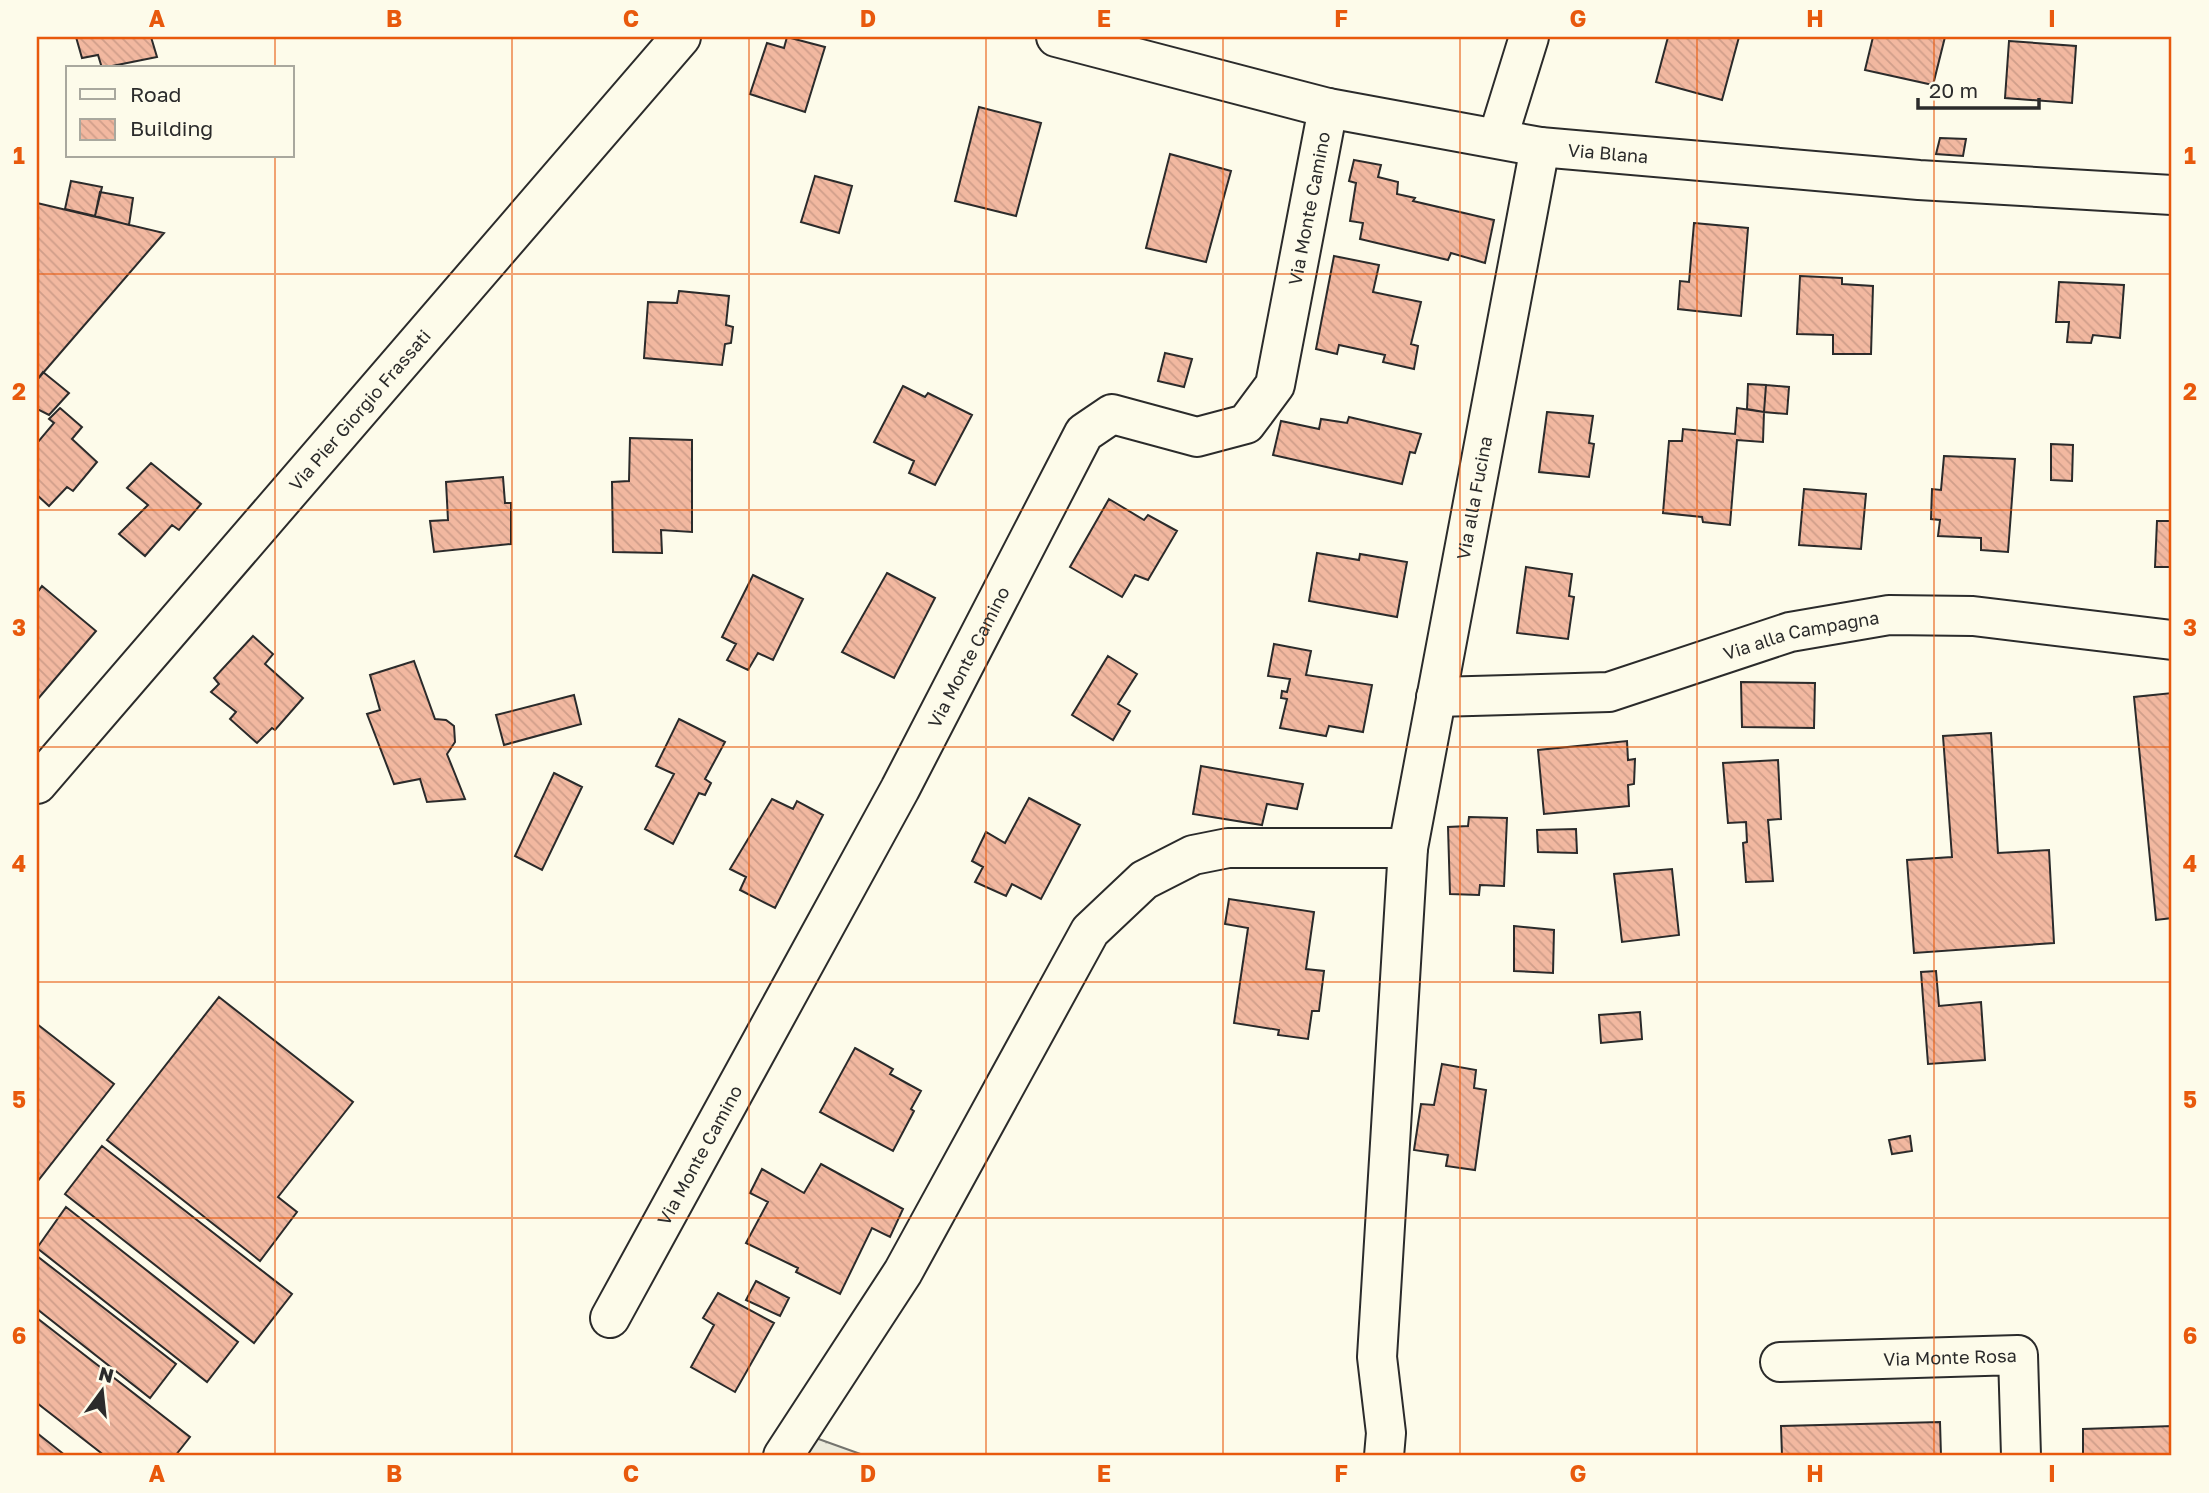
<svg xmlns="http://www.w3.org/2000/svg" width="2209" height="1493" font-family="'Golos Text',sans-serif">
	<defs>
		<pattern id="forest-crowns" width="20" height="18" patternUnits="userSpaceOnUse" patternTransform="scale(1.75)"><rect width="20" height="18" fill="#ecebdb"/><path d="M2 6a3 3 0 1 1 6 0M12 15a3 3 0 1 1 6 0" fill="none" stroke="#cbcabc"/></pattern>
		<pattern id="building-back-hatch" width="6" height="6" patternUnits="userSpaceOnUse" patternTransform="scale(1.75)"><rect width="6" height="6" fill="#f2b8a0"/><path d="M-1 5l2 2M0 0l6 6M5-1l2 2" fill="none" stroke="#d09e8a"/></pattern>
	</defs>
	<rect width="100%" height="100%" fill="#fdfbea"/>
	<path fill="url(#forest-crowns)" stroke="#74746e" stroke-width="2" d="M813,1437L866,1456H802Z"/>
	<path fill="url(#building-back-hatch)" stroke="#2b2b2b" stroke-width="2" d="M76,37H151L157,57L102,68L98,55L82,58Z
		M787,37L825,47L805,112L750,94L767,43L784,48Z
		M1668,37H1739L1722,100L1656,82Z
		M1873,37H1945L1933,85L1865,70Z
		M2009,41L2076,46L2072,103L2005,98Z
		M979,107L1041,123L1016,216L955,201Z
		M1940,138L1966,139L1963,156L1936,154Z
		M1170,154L1231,171L1206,262L1146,248Z
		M1354,160L1381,165L1378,177L1398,182L1397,194L1415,198L1413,201L1494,220L1485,263L1451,253L1448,260L1360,239L1363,223L1350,221L1356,183L1349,181Z
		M815,176L852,186L839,233L801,222Z
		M71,181L102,187L95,216L65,209Z
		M100,192L133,198L129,225L95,216Z
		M37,203L164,233L37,380Z
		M1694,223L1748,228L1741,316L1678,309L1680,281L1689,282Z
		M1334,256L1379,265L1373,292L1421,302L1411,344L1418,346L1414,369L1383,362L1385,355L1339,345L1337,354L1316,349Z
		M1800,276L1842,278V284L1873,286L1871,354H1833V335L1797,334Z
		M2059,282L2124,285L2120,338L2093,335L2091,343L2067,342L2069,322H2056Z
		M679,291L729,296L726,325L733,327L731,343L725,344L722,365L644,358L648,302L677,303Z
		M1165,353L1192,359L1184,387L1158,381Z
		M43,372L69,393L49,415L37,409V380Z
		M1748,384L1766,385L1764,412L1747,409Z
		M1766,385L1789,387L1787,414L1764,412Z
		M903,386L925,397L928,393L972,415L935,485L909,473L914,461L874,442Z
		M60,408L82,427L72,439L97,462L73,491L67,487L49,506L37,495V443L54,423L49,419Z
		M1737,408L1764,412L1763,442L1737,440L1730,525L1703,522L1702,517L1663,513L1669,441H1682L1683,429L1735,434Z
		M1547,412L1593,416L1589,443L1594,444L1589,477L1539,472Z
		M1349,417L1421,434L1415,453L1410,452L1402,484L1273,455L1281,421L1319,429L1321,419L1347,423Z
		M630,438L692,440V532L661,530L662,553L613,552L612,482L629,481Z
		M2051,444L2073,445L2072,481L2051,480Z
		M1944,456L2015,459L2008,552L1981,550V538L1938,536L1940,520L1931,519L1932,489L1941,490Z
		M151,463L201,504L179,530L172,525L145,556L119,534L148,505L127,488Z
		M503,477L505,503H511V544L434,552L430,521L448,520L446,482Z
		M1804,489L1866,494L1861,549L1799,545Z
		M1109,499L1144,520L1148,515L1177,531L1148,580L1135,575L1122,597L1070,567Z
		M2157,521H2172V567H2155Z
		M1317,553L1359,560L1360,554L1407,562L1397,617L1309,601Z
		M1526,567L1572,574L1569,596L1574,597L1568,639L1517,633Z
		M887,573L935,598L894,678L842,652Z
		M753,575L803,599L773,660L758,653L748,670L727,660L736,644L722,637Z
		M42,586L96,631L37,700V593Z
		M253,636L273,654L265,664L303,698L275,730L272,728L257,743L230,719L236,712L211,692L219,684L214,678Z
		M1274,644L1311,651L1306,675L1372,685L1363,732L1329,726L1326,736L1280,728L1287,699L1281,698L1282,691L1287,692L1290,679L1268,676Z
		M1108,656L1137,674L1118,704L1130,711L1113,740L1072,715Z
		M414,661L435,719L446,720L454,726L455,742L447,754L465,799L427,802L420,779L394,784L367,714L380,710L370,675Z
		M1741,682L1815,683L1814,728L1742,727Z
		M2172,693V918L2156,920L2134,697Z
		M574,695L581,724L504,745L496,715Z
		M679,719L725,742L705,779L711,783L705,795L699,793L673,844L645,829L674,774L656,766Z
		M1991,733L1998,853L2049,850L2054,943L1914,953L1907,860L1952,857L1943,736Z
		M1627,741L1628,760L1635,759L1634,784L1628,785L1629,806L1544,814L1538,750Z
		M1778,760L1781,819L1768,820L1773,881L1746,882L1743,843L1747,842L1746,822L1728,823L1723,763Z
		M1201,766L1303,784L1297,809L1267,804L1262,825L1193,814Z
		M554,773L582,787L542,870L515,856Z
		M1029,798L1080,825L1041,899L1012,884L1006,896L975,882L983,867L972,861L986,832L1005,843Z
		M772,799L793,809L797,801L823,815L775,908L740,890L746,877L730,869Z
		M1469,817L1507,818L1504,886L1480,885L1479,895L1450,894L1448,827L1468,826Z
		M1576,829L1577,853L1538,852L1537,830Z
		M1672,869L1679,935L1622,942L1614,874Z
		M1229,899L1314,912L1306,969L1324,971L1319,1011H1312L1308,1039L1278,1035L1279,1030L1234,1023L1248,928L1225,924Z
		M1514,926L1554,930L1553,973L1514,971Z
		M1936,971L1939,1006L1981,1002L1985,1060L1928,1064L1921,972Z
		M219,997L353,1102L278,1197L297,1212L260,1261L107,1140Z
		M1640,1012L1642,1039L1601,1043L1599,1015Z
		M37,1024L114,1084L37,1182Z
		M855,1048L893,1069L890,1074L921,1091L911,1109L914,1111L893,1151L820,1112Z
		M1442,1064L1476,1070L1474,1088L1486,1090L1475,1170L1446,1166L1448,1155L1414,1150L1421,1104L1434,1105Z
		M1910,1136L1912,1151L1892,1154L1889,1140Z
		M102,1146L292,1294L254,1343L65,1194Z
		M821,1164L903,1209L890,1237L872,1228L840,1294L796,1272L798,1268L746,1243L768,1202L750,1193L762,1169L804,1193Z
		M66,1207L238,1342L207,1382L37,1248Z
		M37,1256L176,1364L150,1398L37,1309Z
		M756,1281L789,1298L780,1316L746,1300Z
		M718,1293L774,1323L735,1392L691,1367L714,1325L703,1318Z
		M37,1318L190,1437L175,1456H105L37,1403Z
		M1940,1422L1941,1456H1782L1781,1426Z
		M2172,1426V1456H2083V1429Z
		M37,1433L66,1456H37Z"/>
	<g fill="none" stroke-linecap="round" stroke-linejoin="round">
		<g stroke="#2b2b2b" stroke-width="42">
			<g id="minor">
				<path id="s1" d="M1056,37L1328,108L1540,147L1919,180L2172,195"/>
				<path d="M1498,137L1529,37"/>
				<path id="s2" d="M1436,697L1609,692L1790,632L1889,615L1973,616L2172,640"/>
				<path id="s3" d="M37,784L681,37"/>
				<path id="s4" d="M610,1318L900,789L1084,433L1112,414L1197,437L1246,424L1275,385L1328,108"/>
				<path id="s5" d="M1780,1362L2018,1355L2021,1456"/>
				<path d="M783,1456L903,1272L1090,931L1144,880L1193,855L1228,848H1408"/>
				<path id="s6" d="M1384,1456L1386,1433L1377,1357L1408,848L1540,147"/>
			</g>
		</g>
		<use href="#minor" stroke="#fdfbea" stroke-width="38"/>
	</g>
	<path fill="none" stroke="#e8590c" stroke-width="2" stroke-opacity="0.55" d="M275,37V68M512,37V1456M749,37V1456M986,37V1456M1223,37V1456M1460,37V1456M1697,37V1456M1934,37V1456M275,156V1456M37,274H2172M37,510H2172M37,747H2172M37,982H2172M37,1218H2172"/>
	<g text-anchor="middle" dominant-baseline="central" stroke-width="5" stroke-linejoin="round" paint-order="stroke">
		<g font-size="18" fill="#2b2b2b" stroke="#fdfbea">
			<text stroke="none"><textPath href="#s1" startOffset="565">Via Blana</textPath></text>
			<text stroke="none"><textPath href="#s4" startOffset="1405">Via Monte Camino</textPath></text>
			<text stroke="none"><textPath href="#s3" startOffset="494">Via Pier Giorgio Frassati</textPath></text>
			<text stroke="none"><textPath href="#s6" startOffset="966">Via alla Fucina</textPath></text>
			<text stroke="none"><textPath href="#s2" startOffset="374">Via alla Campagna</textPath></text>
			<text stroke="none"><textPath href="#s4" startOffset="752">Via Monte Camino</textPath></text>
			<text stroke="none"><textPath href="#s4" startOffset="186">Via Monte Camino</textPath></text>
			<text stroke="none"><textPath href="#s5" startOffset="170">Via Monte Rosa</textPath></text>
		</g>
	</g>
	<rect width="2209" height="1493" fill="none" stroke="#fdfbea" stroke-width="77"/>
	<rect x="66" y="66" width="228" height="91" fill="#fdfbea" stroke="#a9a89e" stroke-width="2"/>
	<rect x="80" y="89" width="35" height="10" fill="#fdfbea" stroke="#a9a89e" stroke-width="2"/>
	<text x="130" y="102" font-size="21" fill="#2b2b2b">Road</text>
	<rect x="80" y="119" width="35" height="21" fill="url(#building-back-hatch)" stroke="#a9a89e" stroke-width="2"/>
	<text x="130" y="136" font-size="21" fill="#2b2b2b">Building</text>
	<g transform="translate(102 1391) rotate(15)" stroke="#fdfbea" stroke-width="5" paint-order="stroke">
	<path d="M0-5L12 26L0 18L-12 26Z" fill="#2b2b2b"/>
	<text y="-10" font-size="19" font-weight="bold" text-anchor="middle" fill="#2b2b2b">N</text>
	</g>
	<path d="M1918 98v10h121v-10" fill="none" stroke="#2b2b2b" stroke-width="3.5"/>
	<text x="1929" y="98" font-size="21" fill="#2b2b2b" stroke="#fdfbea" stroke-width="5" paint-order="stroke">20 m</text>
	<rect x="38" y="38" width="2132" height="1416" fill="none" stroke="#e8590c" stroke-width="2.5"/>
	<g font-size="23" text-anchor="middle" font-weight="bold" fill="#e8590c">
		<text x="157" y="27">A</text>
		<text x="394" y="27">B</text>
		<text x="631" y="27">C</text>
		<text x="868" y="27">D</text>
		<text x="1104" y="27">E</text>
		<text x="1341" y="27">F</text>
		<text x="1578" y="27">G</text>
		<text x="1815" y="27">H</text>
		<text x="2052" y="27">I</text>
		<text x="19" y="164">1</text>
		<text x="2190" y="164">1</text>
		<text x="19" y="400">2</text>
		<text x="2190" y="400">2</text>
		<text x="19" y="636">3</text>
		<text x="2190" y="636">3</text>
		<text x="19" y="872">4</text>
		<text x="2190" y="872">4</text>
		<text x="19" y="1108">5</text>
		<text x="2190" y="1108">5</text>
		<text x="19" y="1344">6</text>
		<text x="2190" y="1344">6</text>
		<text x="157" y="1482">A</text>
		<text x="394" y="1482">B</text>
		<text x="631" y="1482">C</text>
		<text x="868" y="1482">D</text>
		<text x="1104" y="1482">E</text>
		<text x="1341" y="1482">F</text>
		<text x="1578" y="1482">G</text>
		<text x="1815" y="1482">H</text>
		<text x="2052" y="1482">I</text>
	</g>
</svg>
